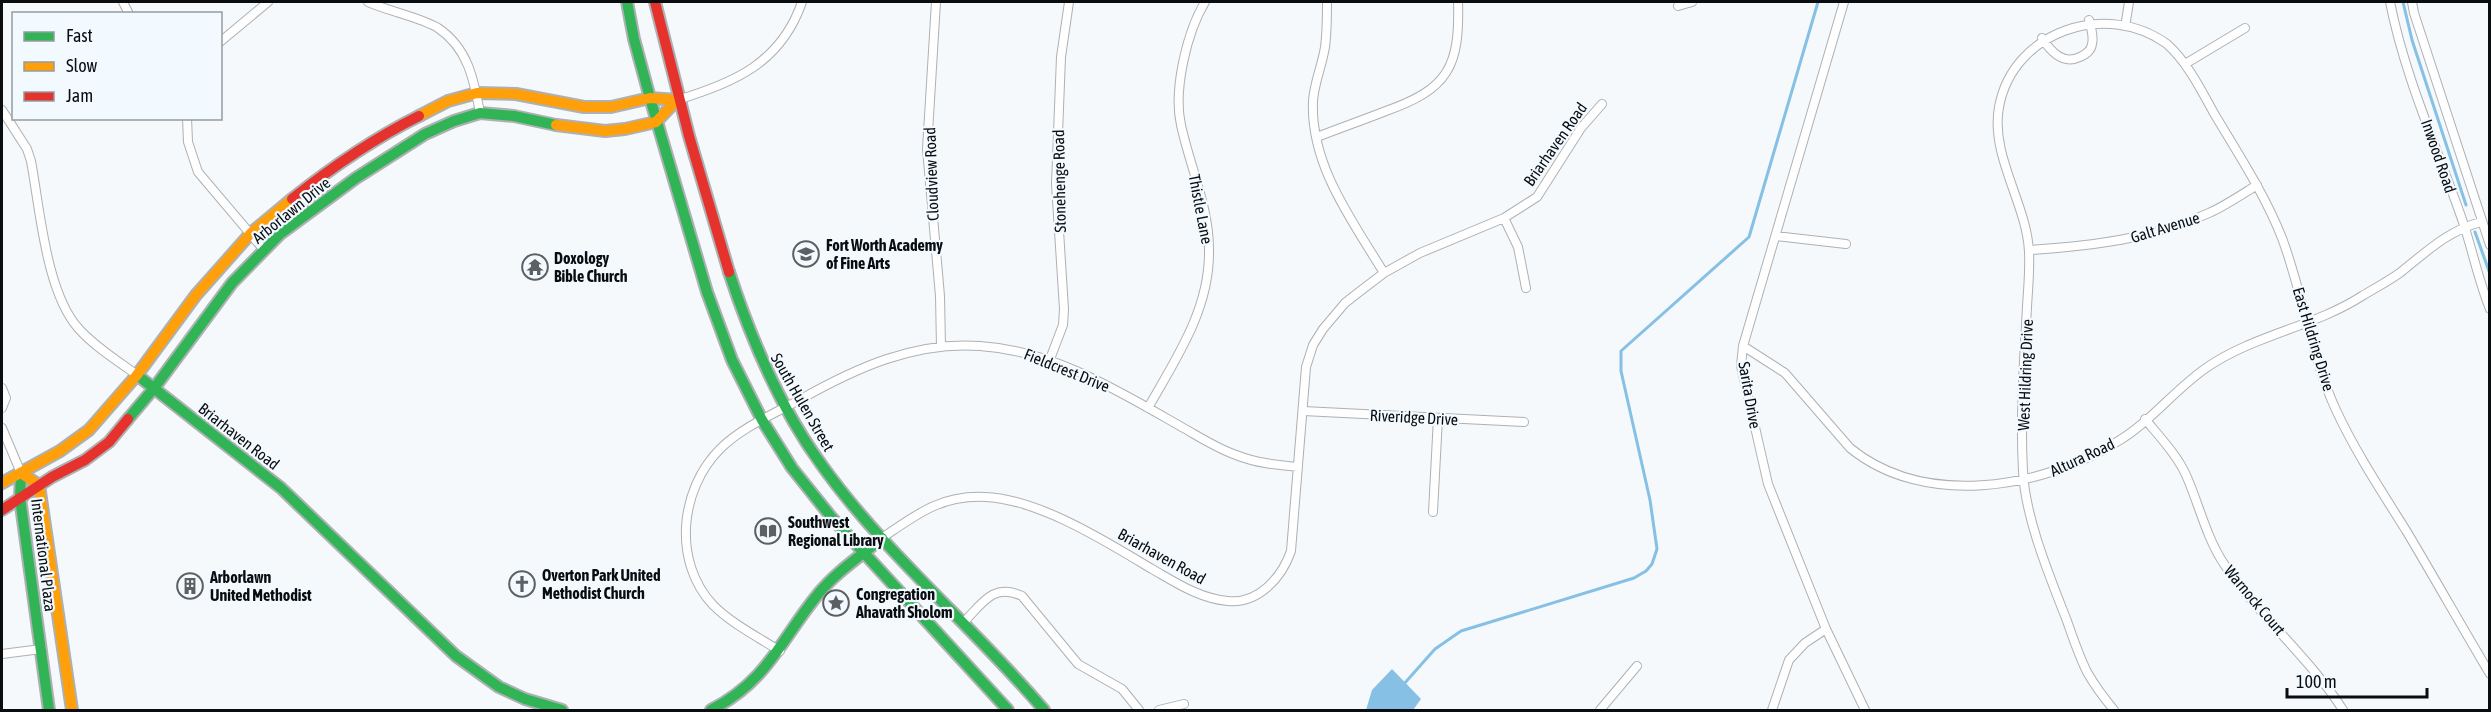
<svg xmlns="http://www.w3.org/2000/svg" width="2491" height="712" font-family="'Asap Condensed',sans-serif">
	<rect width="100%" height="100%" fill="#f5f9fc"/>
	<path fill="#86c0e4" d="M1392,669L1421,699L1413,710H1366L1372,690Z"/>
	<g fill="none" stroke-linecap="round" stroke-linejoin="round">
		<path stroke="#86c0e4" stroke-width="3" d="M2403,2L2412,40L2466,205
			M2475,232L2490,274
			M1403,685L1435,649L1461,631L1634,578L1646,571L1652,564L1657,549L1650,500L1621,371V351L1749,237L1818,2"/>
		<g stroke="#adb1b3" stroke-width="10">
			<path id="street" d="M123,2L129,14
				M368,2C388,11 422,18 438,28C468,48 474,80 480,113
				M936,2L927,149L940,296L941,347
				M1327,2C1327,17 1327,32 1325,47C1322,66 1314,83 1313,101C1310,165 1353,222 1384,273
				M1844,2L1743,346L1741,366L1768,484L1826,629L1865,710
				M2390,2C2405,78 2439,152 2464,225C2473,253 2479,282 2490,309
				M2412,2L2414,13L2490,245
				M1678,6L1692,2
				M2126,21L2129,2
				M2042,38C2051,52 2063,65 2080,57C2086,54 2091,51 2092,44C2094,37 2091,27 2089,20
				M220,42L268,2
				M2185,64L2245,28
				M677,100C734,83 781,63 802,2
				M2,110L27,149L31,161C40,209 46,293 79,329C95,347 118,361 137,375
				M187,118L188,142L198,172L264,250
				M1317,137C1340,128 1363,120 1386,111C1448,89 1460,67 1458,2
				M1504,218L1518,247L1526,288
				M1776,236L1846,244
				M2030,250C2091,246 2152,239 2209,213C2225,206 2241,195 2257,185
				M1743,346L1785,373L1850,448C1924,508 2039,489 2115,443C2149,424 2174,390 2206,368C2253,335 2314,327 2362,296C2375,288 2389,281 2401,272C2426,252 2449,230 2481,222
				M1050,359L1063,325L1064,309L1056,184L1061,57L1069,2
				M2,388L6,398L2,408
				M1148,408C1175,360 1209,311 1209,253C1210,209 1190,167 1181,125C1173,90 1187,32 1205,2
				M1303,411L1524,422
				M2145,419C2159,436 2177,455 2186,475C2199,504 2206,537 2224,564C2259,616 2309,657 2343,710
				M2,428L21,473
				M1433,512L1438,418
				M882,538C917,514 941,495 985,497C1039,499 1107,542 1152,569C1175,582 1200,599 1228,601C1259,604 1282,577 1291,551L1306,367L1313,345L1323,329L1345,303L1359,292L1384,273L1420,253L1504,218L1537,197L1581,128L1602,104
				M965,621C983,602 994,583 1022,596L1078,664L1122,689L1139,710
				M780,651C758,637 732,624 713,605C672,561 680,489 720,449C742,427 774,414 801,399C856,368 915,341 980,346C1054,351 1117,390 1180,426C1198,436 1216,448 1236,455C1256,463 1277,465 1298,467
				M2,654L41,649
				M1159,710L1184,704
				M1600,710L1637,666
				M1772,710L1789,660L1805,643L1826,629
				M2114,710C2104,698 2095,686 2087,672C2079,656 2073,638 2067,621C2050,577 2025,518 2023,471C2020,416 2024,361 2027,307C2028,289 2030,270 2029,252C2027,204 1990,156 1999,107C2013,31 2106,0 2167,44C2188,63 2201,90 2215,115C2239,155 2265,195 2282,238C2303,294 2311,356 2336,410C2356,453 2382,492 2407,532C2435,579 2462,627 2490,674"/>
		</g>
		<g stroke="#adb1b3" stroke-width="14">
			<path id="fast" d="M627,2L634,39L650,98L707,292L732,360L762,420L792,468L832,518L1008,710
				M729,272C751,339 779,406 821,464C885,554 973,626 1044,710
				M137,375L281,488L456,656L499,687L525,699L562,710
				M128,419L155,387L232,283L280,234L356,178L425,134L454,121L480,113L514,116L556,125
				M21,473L20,498L49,710
				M711,710C768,681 781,639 819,593C837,571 861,556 882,538"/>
		</g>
		<g stroke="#adb1b3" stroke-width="14">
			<path id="slow" d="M419,116L448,101L477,93L516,94L584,107H611L650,98L677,100
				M556,125L605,131L625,129L656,122L677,100
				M21,473L39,485L72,710
				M2,483L60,451L89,430L137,375L196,295L251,233L292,199"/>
		</g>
		<g stroke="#adb1b3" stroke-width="14">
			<path id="jam" d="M655,2L689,136L729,272
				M292,199C332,167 373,139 419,116
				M2,510L52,477L85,460L109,442L128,419"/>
		</g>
		<use href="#street" stroke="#fefeff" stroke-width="8"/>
		<use href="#fast" stroke="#30b455" stroke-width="10"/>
		<use href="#slow" stroke="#ff9f0a" stroke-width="10"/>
		<use href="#jam" stroke="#e5322d" stroke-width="10"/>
	</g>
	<defs>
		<g id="school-ring" transform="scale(1.35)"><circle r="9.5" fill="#f2f9ff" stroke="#5c6063" stroke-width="1.5"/><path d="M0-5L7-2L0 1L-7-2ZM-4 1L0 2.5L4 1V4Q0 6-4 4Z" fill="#5c6063"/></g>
		<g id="temple-ring" transform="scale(1.35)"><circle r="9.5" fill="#f2f9ff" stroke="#5c6063" stroke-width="1.5"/><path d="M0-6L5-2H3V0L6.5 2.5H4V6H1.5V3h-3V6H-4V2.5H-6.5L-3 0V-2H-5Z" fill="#5c6063"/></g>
		<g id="library-ring" transform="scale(1.35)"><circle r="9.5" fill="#f2f9ff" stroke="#5c6063" stroke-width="1.5"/><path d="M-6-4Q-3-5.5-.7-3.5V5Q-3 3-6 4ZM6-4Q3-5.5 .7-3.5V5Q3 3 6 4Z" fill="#5c6063"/></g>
		<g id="church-ring" transform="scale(1.35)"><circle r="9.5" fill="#f2f9ff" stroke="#5c6063" stroke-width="1.5"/><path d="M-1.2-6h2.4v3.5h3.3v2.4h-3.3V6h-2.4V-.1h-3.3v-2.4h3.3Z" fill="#5c6063"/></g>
		<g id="building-ring" transform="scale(1.35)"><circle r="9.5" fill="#f2f9ff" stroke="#5c6063" stroke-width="1.5"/><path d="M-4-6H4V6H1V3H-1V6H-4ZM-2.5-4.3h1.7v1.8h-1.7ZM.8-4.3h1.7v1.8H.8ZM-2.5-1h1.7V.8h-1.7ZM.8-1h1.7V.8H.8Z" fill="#5c6063"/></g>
		<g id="sight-ring" transform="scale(1.35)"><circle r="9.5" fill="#f2f9ff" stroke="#5c6063" stroke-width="1.5"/><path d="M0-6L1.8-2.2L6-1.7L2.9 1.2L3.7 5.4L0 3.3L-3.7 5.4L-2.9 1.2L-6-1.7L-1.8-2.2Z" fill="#5c6063"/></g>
	</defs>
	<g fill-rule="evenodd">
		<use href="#school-ring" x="806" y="254"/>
		<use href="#temple-ring" x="535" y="267"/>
		<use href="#library-ring" x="768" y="531"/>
		<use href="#church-ring" x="522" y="584"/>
		<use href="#building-ring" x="190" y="586"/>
		<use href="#sight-ring" x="836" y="603"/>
	</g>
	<g text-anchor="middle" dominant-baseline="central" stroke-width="4.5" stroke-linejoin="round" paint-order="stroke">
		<g font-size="16" fill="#0a0d10" stroke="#f2f9ff">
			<text transform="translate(1555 144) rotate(-55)">Briarhaven Road</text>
			<text transform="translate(2439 156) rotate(71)">Inwood Road</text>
			<text transform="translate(931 174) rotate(-92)">Cloudview Road</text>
			<text transform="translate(1059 181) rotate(-91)">Stonehenge Road</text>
			<text transform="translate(1201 209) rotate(79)">Thistle Lane</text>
			<text transform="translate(291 210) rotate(-39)">Arborlawn Drive</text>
			<text transform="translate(2165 227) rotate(-17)">Galt Avenue</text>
			<text transform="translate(2314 339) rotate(73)">East Hildring Drive</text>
			<text transform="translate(1067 370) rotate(22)">Fieldcrest Drive</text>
			<text transform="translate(2025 375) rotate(-88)">West Hildring Drive</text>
			<text transform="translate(1750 395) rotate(80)">Sarita Drive</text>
			<text transform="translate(803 402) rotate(60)">South Hulen Street</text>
			<text transform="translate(1414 417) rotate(3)">Riveridge Drive</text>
			<text transform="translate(239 436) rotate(38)">Briarhaven Road</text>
			<text transform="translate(2082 457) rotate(-25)">Altura Road</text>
			<text transform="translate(44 555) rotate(83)">International Plaza</text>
			<text transform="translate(1162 556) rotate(29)">Briarhaven Road</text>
			<text transform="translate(2255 600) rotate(50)">Warnock Court</text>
		</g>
		<g font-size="16" font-weight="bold" fill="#0a0d10" stroke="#f2f9ff" text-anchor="start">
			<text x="826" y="245">Fort Worth Academy<tspan x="826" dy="18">of Fine Arts</tspan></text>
			<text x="554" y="258">Doxology<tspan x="554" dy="18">Bible Church</tspan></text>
			<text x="788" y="522">Southwest<tspan x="788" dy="18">Regional Library</tspan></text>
			<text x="542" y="575">Overton Park United<tspan x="542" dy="18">Methodist Church</tspan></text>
			<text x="210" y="577">Arborlawn<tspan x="210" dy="18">United Methodist</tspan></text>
			<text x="856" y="594">Congregation<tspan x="856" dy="18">Ahavath Sholom</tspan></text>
		</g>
	</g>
	<rect width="2491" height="712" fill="none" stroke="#0a0d10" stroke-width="6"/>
	<rect x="12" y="12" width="210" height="108" fill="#f2f9ff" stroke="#959b9f" stroke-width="1.5"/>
	<rect x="24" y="32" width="30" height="9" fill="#30b455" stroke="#959b9f" stroke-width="1.5"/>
	<text x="66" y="42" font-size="18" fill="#0a0d10">Fast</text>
	<rect x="24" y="62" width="30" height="9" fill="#ff9f0a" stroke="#959b9f" stroke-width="1.5"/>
	<text x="66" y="72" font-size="18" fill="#0a0d10">Slow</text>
	<rect x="24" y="92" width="30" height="9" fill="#e5322d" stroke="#959b9f" stroke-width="1.5"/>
	<text x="66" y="102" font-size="18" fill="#0a0d10">Jam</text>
	<path d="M2287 688v9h140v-9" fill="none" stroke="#0a0d10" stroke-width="3"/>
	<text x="2296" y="688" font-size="18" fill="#0a0d10" stroke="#f2f9ff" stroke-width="4.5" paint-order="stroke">100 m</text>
</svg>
